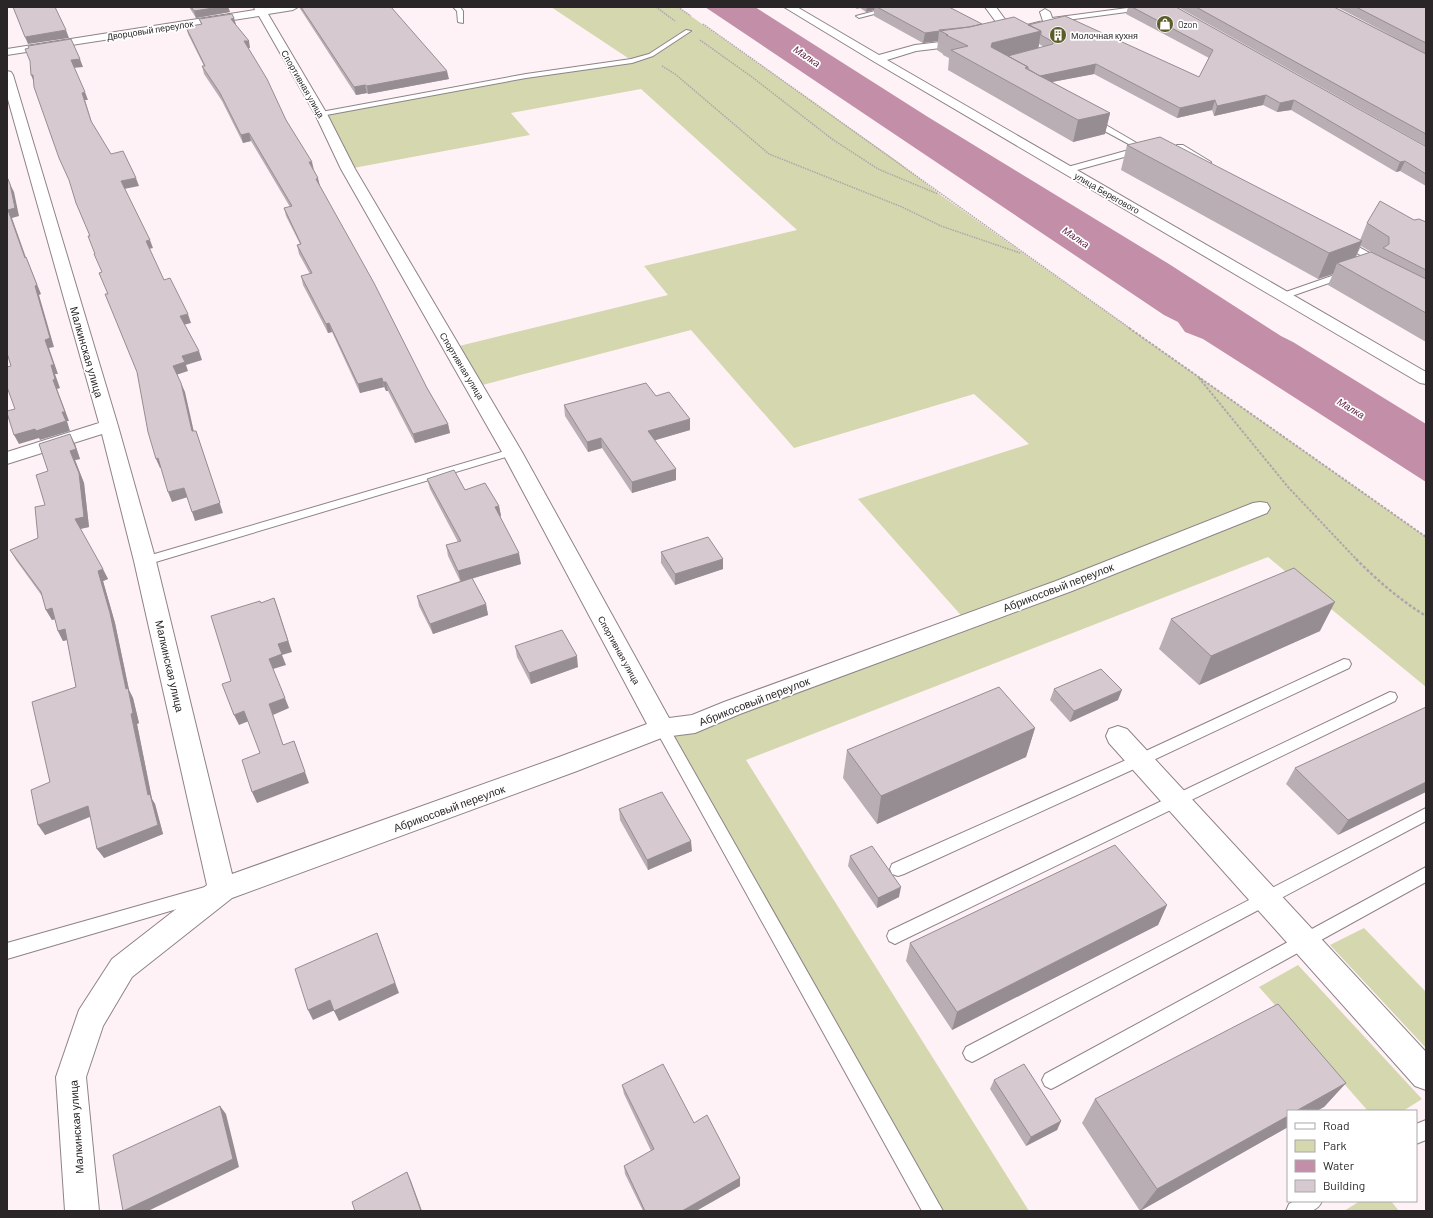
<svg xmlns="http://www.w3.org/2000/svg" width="1433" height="1218" font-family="Barlow,sans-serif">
	<rect width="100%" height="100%" fill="#fef2f7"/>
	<path fill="#d5d7af" d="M551,7H678L897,161L942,196L1426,537V687L1268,557L746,760L1029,1211H933L662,728L966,621L858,499L1029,444L974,394L794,448L691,330L475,387L451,348L668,295L644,266L797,230L641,89L511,113L530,135L348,169L321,114L526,76L631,60Z
		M1364,928L1426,992V1048L1330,945Z
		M1298,965L1422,1099L1403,1111H1368L1259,987Z
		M1360,1201H1391L1399,1211H1344Z"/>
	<path fill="#c38fa8" d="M705,7H755L928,117L1169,264L1281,336L1293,342L1426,424V482L1269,381L1203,339L1185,332L1178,322L1164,315Z"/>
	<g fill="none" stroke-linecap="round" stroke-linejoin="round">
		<g stroke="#8e8388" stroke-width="2">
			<path id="service" d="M453,7H460L463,11V23L458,22L457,11Z
				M890,7H901L859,18L856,16Z
				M1135,7H1152L1149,9L1052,22L1049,20L1052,18Z
				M686,30L691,31L653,56L632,63L526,78L321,116L317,114L321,112L526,74L631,59L649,54Z
				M1088,118H1094L1147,149L1146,151L1070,172H1064V168L1136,148L1088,122Z
				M1177,145H1183L1211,162L1210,164H1204L1177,149Z
				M1344,239L1377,257L1379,259L1376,268H1370L1368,266L1369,260L1341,244L1340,242L1341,240Z
				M1346,271L1349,272L1351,274L1349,276L1286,298H1280L1278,296L1280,294Z
				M512,449L516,450L518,452L516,454L149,564L145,565L141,564L139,561L141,558Z
				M1344,659L1349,660L1351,664L1349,668L1145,764L904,874L898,876L892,874L890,869L892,864L1135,756Z
				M1390,692L1395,693L1397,697L1395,701L901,941L895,944L889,941L887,936L889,931Z
				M662,722L667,724L943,1211H922L657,732L655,728L657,724Z
				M1426,808V821L978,1059L972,1062L966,1059L963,1053L966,1047Z
				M1426,867V882L1057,1086L1051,1089L1045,1086L1042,1080L1045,1074Z
				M205,887L211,889L213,894L211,899L7,959V943Z
				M1426,1120V1140L1416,1144V1124Z
				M1294,1201H1322C1316,1216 1300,1211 1286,1211L1289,1204Z"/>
		</g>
		<g stroke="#8e8388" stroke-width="2">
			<path id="minor" d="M254,7H298L293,10L268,14L327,114L355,169L522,452L669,718L692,715L724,702L1056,581L1253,503L1260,502L1267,503L1270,508L1267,513L1072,591L740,714L695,733L664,737L577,771L232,898L132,977L103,1026L86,1077L99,1211H65L56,1077L79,1010L112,959L207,885L134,561L102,434L7,464V452L99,423L7,96V71L11,72L13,75L118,426L156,561L232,874L559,757L647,724L502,452L341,169L315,114L259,16L7,55V49L255,10Z
				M784,7H797L879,55L915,45L966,39L993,32L996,22L985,7H996L1007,22L1002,36L966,45L916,51L887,60L1426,372V384L1420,383L873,61Z
				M1045,9L1050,12L1054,23L1053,25L1023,32L1019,31L1017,29L1019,27L1043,21L1040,12Z
				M1118,726L1127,729L1426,1052V1090L1415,1086L1109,743L1106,736L1109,729Z"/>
		</g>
		<path stroke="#afa6aa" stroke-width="1.5" stroke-dasharray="1.5 1" stroke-linecap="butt" d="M656,7L675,21
			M678,7L691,16
			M703,24C846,125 988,228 1131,329
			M700,40L752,77L832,139L878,169L938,194
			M662,66L675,74L769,154L902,207L941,226L1020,253"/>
		<path stroke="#afa6aa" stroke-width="2" stroke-dasharray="2.5 1.5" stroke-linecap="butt" d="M1129,328L1426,537
			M1199,378L1288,487L1357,560"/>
		<path stroke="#afa6aa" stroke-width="2.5" stroke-dasharray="3 2" stroke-linecap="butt" d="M1356,559C1378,581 1400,600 1426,616"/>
		<use href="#service" fill="#fff" fill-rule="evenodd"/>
		<use href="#minor" fill="#fff" fill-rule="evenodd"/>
	</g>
	<path fill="#b8aeb3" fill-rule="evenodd" d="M189,7H228L230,12L196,18Z
		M299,7H391L449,79L368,94L367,93L356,95Z
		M854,7H949L982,24L1028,25L1199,77L1209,58L1126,14L1128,7H1176L1425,146L1426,147V186L1400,171L1396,172L1291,110L1277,112L1263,105L1214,116L1212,110L1177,118L1094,74L1052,82L1110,113L1105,134L1073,142L948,70L949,58L943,55V54L937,50L938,41L923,43L874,16V10L866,12L860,8L857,9ZM1039,44L1044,47L1038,48Z
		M1178,7H1334L1402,41L1337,7H1426V146Z
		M234,18L236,25L250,48H248L286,120L314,170L320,186L427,388L448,424L450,433L415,443L388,391H386L384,387L360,393L332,332L328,333L303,285L301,276L310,274L299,254L297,245L300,244L286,216L284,208L290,207L251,141L243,143L222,101L204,74L202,66H204L188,34L186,27L201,24L199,19Z
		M1127,145L1360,240L1367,223L1414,220L1426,222V342L1328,285L1333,274L1318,279L1121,170ZM1361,246L1371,252L1356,257Z
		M656,396L690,430L655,440L676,480L632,493L602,448L588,452L565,416L564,405Z
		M75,444L80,459L75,460L84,483L89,527L80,529L108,579L103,581L115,623L129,690L133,698L139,723L137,724L152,799L155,804L163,834L104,858L90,817L45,835L50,782L76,687L67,640L63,641L58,631L55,619L52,620L46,610L42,596L16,560L10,550L38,538L45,505L48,471Z
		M427,479L465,490L499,506L501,516L500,517L521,564L472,578L486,604L488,615L433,634L419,606L417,596L460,581L448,556L446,545L458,542L430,489Z
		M661,552L723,559V569L675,585L661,563Z
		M1171,619L1320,631L1199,685L1159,649Z
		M515,646L578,667L531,684L517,657Z
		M1054,689L1118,700L1070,722L1050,700Z
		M1426,707L1338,835L1286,784L1295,768Z
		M1035,728L1026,757L877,824L843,778L847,750Z
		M619,809L692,851L648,870L620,820Z
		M850,856L899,897L877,908L848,866Z
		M1167,905L1158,925L952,1030L906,961L910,943Z
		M994,1080L1061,1121L1057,1130L1026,1146L990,1089Z
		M1346,1083L1324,1107L1288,1111V1127L1140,1211L1082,1123L1095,1099Z
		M622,1085L694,1123L740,1178V1186L696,1211H643L625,1174L624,1166L651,1151L624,1094Z"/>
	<path fill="#968d92" d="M220,7H228L230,12L196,18L194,11Z
		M867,7H875L874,10L866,12Z
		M234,18L236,25L231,19Z
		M66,30L69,38L28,44L25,37Z
		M939,31L938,41L923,43L925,33Z
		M1041,31L1038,51L989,63L992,43Z
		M244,41H249L250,48H246Z
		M80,59L83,67L73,68L71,60Z
		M1096,64L1094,74L1036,85L1037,76Z
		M447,71L449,79L368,94L367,86Z
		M31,75H33L34,82Z
		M365,85L367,93L356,95L354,87Z
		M85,92L88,100H85L94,129L82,93Z
		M1266,95L1263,105L1214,116L1217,106Z
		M1215,100L1212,110L1177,118L1180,108Z
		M1294,100L1291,110L1277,112L1280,103Z
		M1110,113L1105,134L1073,142L1078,120Z
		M249,133L251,141L243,143L241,135Z
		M1405,161L1400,171L1396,172L1400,162Z
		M309,162H312L314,170Z
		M136,178L139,186L124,189L121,181Z
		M318,178L320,186L316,179Z
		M10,184L14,192L19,216L12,218L29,266L25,258L8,210Z
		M150,240L153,248L149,249L146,241Z
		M1362,241L1351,268L1337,263L1333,274L1318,279L1329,253Z
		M26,257L41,294L39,295L54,347L49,348L58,374H55L60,388L57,389L69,421H67L70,431L40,440L39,438L19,444L14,435L62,412L53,380L51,365L45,340L35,286Z
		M188,314L191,323L183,325L180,316Z
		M329,323L332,332L328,333L326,324Z
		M199,351L202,360L186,365L188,371L176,375L173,366L182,356Z
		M382,378L384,387L360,393L358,384Z
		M383,382H386L388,391H386Z
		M181,383L185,392L196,441L192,431Z
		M690,419V430L649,442L648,431Z
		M448,424L450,433L415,443L413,434Z
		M196,431L223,513L195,521L192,512Z
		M70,434L75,444L80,459L75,460L84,483L89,527L80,529L75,519L70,451Z
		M601,438L602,448L588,452L587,442Z
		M158,458L162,467L160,468L156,459Z
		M676,469V480L632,493V482Z
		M184,488L188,497L172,502L168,492Z
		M499,506L501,516L496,518L495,507Z
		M519,553L521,564L461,582L458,571Z
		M723,559V569L675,585V574Z
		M103,569L108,579L103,581L115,623L129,690L133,698L139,723L137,724L152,799L155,804L163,834L104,858L97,849L148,795L126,689L98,571Z
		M274,598L278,609L292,652L282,655L286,665L273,669L269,659Z
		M1335,602L1320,631L1199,685L1211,656Z
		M486,604L488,615L433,634L430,624Z
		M52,608L58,618L52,620L46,610Z
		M65,629L71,639L63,641L58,631Z
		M577,656L578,667L531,684L529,673Z
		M1122,690L1118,700L1070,722L1074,711Z
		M285,698L289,708L273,715L287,756L283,745L269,704Z
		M244,711L249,721L239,725L234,715Z
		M1035,728L1026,757L877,824L881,796Z
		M294,741L309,783L257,803L252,792Z
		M1426,782V792L1338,835L1348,820Z
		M88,806L94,815L45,835L38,825Z
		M691,841L692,851L648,870L647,860Z
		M901,887L899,897L877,908L878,898Z
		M1167,905L1158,925L952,1030L957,1012Z
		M377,933L399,993L339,1021L334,1011Z
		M330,1000L335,1010L313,1020L308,1010Z
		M1346,1083L1324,1107L1317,1111H1296Z
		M220,1106L226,1114L239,1167L148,1211H124Z
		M1288,1116V1127L1140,1211L1157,1189Z
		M1061,1121L1057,1130L1026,1146L1031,1137Z
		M407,1172L411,1181L422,1211H421Z
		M740,1178V1186L696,1211H682Z"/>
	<path fill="#d6cad0" stroke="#968d92" d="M13,7H55L66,30L25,37Z
		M191,7H220L194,11Z
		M301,7H391L447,71L367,86L365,85L354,87Z
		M877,7H949L982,24L969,27L925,33Z
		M1132,7H1176L1425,146L1426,147V174L1405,161L1400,162L1294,100L1280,103L1266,95L1217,106L1215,100L1180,108L1096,64L1040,76L1028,69V67L1008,56L1053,44V42L1041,35V31L1028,25L1065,16L1199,77L1213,50Z
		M1196,7H1334L1426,54V134Z
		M1356,7H1426V43Z
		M232,14L234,18L231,19L249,41H244L267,79L286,120L312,162H309L318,178L316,179L374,283L427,388L448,424L413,434L386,382H383L382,378L358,384L329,323L326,324L301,276L312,273L297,245L301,244L284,208L292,206L249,133L241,135L220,93L202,66H205L186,27L202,24L199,19Z
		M1014,17L1041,31L992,43L991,47L1028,67L1025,68L1110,113L1078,120L951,50L968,46L946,35H948L939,30L969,27Z
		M71,39L80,59L71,60L85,92L82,93L91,121L111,154L123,151L136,178L121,181L150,240L146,241L164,280L170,278L188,314L180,316L199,351L182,356L185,362L173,366L181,383L192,431H196L220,503L192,512L184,488L168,492L158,458L156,459L148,432L137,372L105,294H108L99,273L102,272L94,254H95L88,236H90L76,203L69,180L59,158L34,87L33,75H31L30,61L25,49L29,48L28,46Z
		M1160,137L1362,241L1329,253L1127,145Z
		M7,177L10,184L15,208L8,210L25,258L26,257L37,285L35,286L50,338L45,340L54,365H51L55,379L53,380L65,412H62L66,421L36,431L35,429L14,435L7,413V411L15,409L7,387V367L11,366L7,353Z
		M1380,201L1414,220L1419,219L1426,222V270L1383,248L1389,244V237L1367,223Z
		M1371,252L1426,279V313L1337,263Z
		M646,383L656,396L669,392L690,419L648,431L676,469L632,482L601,438L587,442L564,405Z
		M70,434L76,449L70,451L79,473L84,517L75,519L103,569L98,571L110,613L126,689L128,688L133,713L131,714L148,795L150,794L158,825L97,849L88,806L38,825L31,790L50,782L32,702L76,687L65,629L58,631L52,608L46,610L41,592L10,550L38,538L35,507L45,505L36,475L48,471L39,444Z
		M454,470L465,490L485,483L499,506L495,507L519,553L458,571L446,545L461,541L427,479Z
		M708,537L723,559L675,574L661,552Z
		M1294,568L1335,602L1211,656L1171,619Z
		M472,578L486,604L430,624L417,596Z
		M274,598L288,641L278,644L282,654L269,659L285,698L269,704L283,745L294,741L305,772L252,792L242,760L260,753L244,711L234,715L222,684L231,681L211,616L260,601L261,603Z
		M562,630L577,656L529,673L515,646Z
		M1101,669L1122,690L1074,711L1054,689Z
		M999,687L1035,728L881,796L847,750Z
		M1426,707V782L1348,820L1295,768Z
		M662,792L691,841L647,860L619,809Z
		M1115,845L1167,905L957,1012L910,943Z
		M872,846L901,887L878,898L850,856Z
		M377,933L395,983L334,1011L330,1000L308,1010L295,969Z
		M1278,1004L1346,1083L1296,1111H1288V1116L1157,1189L1095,1099Z
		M663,1064L694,1123L707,1115L740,1178L682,1211H645L624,1166L654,1149L622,1085Z
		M1024,1064L1061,1121L1031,1137L994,1080Z
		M220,1106L233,1159L123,1211L113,1155Z
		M407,1172L421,1211H355L352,1202Z"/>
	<defs>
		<g id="shop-disc" transform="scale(0.9)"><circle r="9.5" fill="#5c5d2b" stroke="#fff"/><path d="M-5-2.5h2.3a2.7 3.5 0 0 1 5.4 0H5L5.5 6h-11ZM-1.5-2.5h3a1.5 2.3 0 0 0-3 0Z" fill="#fff"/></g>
		<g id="building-disc" transform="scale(0.9)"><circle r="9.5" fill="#5c5d2b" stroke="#fff"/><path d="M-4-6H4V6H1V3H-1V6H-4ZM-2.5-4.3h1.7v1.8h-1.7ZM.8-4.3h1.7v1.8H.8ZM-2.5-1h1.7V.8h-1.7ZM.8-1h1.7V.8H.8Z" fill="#fff"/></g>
	</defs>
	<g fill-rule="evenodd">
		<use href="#shop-disc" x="1165" y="24"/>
		<use href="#building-disc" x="1058" y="35"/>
	</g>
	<g text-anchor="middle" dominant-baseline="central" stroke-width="3.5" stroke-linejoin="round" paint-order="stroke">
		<g font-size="9" fill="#2a2628" stroke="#fff" text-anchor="start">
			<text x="1178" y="24">Ozon</text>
			<text x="1071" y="35">Молочная кухня</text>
		</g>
		<g font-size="9" fill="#2a2628" stroke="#fff">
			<text transform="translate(150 30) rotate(-9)">Дворцовый переулок</text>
			<text transform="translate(303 84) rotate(60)">Спортивная улица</text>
			<text transform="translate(1107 193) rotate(30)">улица Берегового</text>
			<text transform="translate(462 366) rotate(59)">Спортивная улица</text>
			<text transform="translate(619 650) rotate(61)">Спортивная улица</text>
		</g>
		<g font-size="10" font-style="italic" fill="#5e1f42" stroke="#fff">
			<text transform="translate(807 56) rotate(34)">Малка</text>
			<text transform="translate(1076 237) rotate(34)">Малка</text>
			<text transform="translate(1351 408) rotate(31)">Малка</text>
		</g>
		<g font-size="11" fill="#2a2628" stroke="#fff">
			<text transform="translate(87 352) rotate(74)">Малкинская улица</text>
			<text transform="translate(1058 587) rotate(-21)">Абрикосовый переулок</text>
			<text transform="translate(170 666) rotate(77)">Малкинская улица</text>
			<text transform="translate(754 701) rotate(-21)">Абрикосовый переулок</text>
			<text transform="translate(449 808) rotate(-20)">Абрикосовый переулок</text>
			<text transform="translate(76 1127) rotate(-94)">Малкинская улица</text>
		</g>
	</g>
	<rect width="1433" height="1218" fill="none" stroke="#2a2628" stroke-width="16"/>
	<rect x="1287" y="1110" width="130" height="92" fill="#ffffff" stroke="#aaa8a9"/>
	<rect x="1295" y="1123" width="20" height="6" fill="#ffffff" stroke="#aaa8a9"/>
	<text x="1323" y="1130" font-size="12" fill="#2a2628">Road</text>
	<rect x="1295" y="1140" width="20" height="12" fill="#d5d7af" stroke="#aaa8a9"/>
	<text x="1323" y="1150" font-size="12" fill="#2a2628">Park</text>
	<rect x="1295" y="1160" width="20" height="12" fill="#c38fa8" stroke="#aaa8a9"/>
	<text x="1323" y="1170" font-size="12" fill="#2a2628">Water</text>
	<rect x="1295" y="1180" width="20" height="12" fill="#d6cad0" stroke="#aaa8a9"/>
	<text x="1323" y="1190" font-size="12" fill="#2a2628">Building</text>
</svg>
